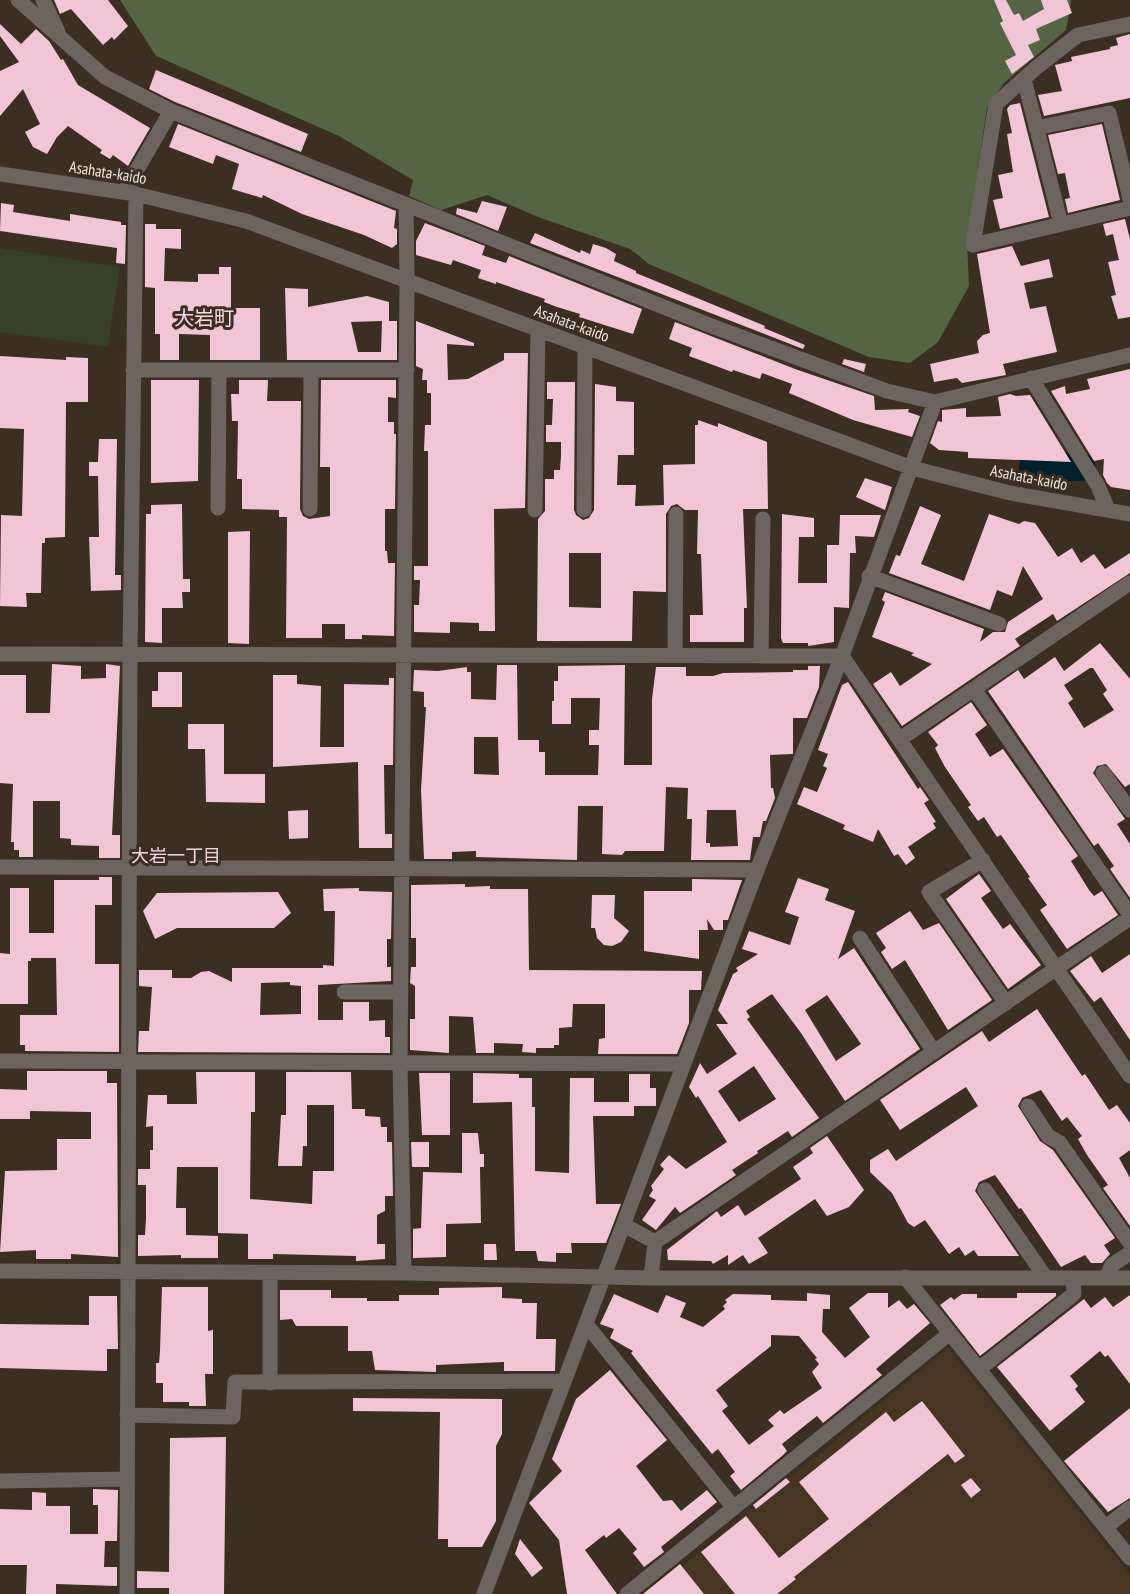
<svg xmlns="http://www.w3.org/2000/svg" width="1130" height="1594" font-family="'PT Sans Narrow','Noto Sans JP',sans-serif">
	<rect width="100%" height="100%" fill="#3b2f21"/>
	<path fill="#463621" d="M948,1348L1130,1575V1594H649Z"/>
	<path fill="#364127" d="M0,248L120,267L108,347L0,332Z"/>
	<path fill="#556443" d="M120,0H1071V2L1066,30L1004,83L987,108L967,242L969,286L938,342L910,363L869,357L649,264L630,249L538,217L487,195L441,210L409,196L413,180L339,136L156,56Z"/>
	<g fill="none" stroke-linecap="round" stroke-linejoin="round">
		<path stroke="#00202b" stroke-width="28" d="M1033,467H1081"/>
	</g>
	<path fill="#f0c5d5" fill-rule="evenodd" d="M54,0H108L128,26L114,40L112,37L103,45L71,9L60,14Z
		M994,0H1006L1014,15L1019,13L1023,21L1044,9L1041,0H1067L1072,13L1036,29L1040,40L1028,45L1034,57L1012,74L1005,61L1016,55L1000,23L1003,21Z
		M0,24L21,44L36,29L49,41L61,60L63,59L78,85L150,128L128,166L113,155L110,159L100,153L102,150L68,126L57,137L47,154L33,147L25,132L40,124L23,89L0,116V71L19,62L0,36Z
		M1130,34V98L1044,116L1038,95L1062,91L1055,65L1072,61L1071,57L1110,49V47L1118,45L1116,38Z
		M156,70L308,134L301,152L175,102L149,89Z
		M1020,103L1049,217L1000,229L993,200L1003,198L998,175L1013,172L1007,134L1012,133L1007,109L1010,105Z
		M178,124L396,211L394,228L397,229V244L392,248L364,235L302,214L263,195L262,198L232,189L239,164L216,155L213,164L169,147Z
		M1102,124L1120,200L1068,213L1065,199L1070,198L1065,173L1058,174L1048,135Z
		M482,201L507,207L498,231L456,214L457,208L477,213Z
		M1,203L14,205L13,212L70,221V214L121,222V225H126L125,264L116,263L117,248L0,231Z
		M1125,219L1130,239V317L1118,319L1111,296L1116,295L1108,262L1119,260L1113,234L1106,236L1103,224Z
		M425,223L485,246L482,255L506,263L509,256L642,309L633,334L579,317L580,314L557,307L544,302L545,299L496,282V284L478,278L481,270L453,260L451,265L416,255V241Z
		M145,224H156V229H181V249L165,248L164,281L198,282V274H219V267H231V308H260V360H210V335L179,334V360H160V334H155V288L145,287Z
		M535,233L580,253L581,250L590,254L593,244L606,248L616,254L614,261L636,271V273L765,326L764,328L805,345L803,349L530,243Z
		M1012,246L1021,266L1049,259L1053,277L1024,283L1030,309L1046,306L1057,352L1003,364L1006,375L962,383L957,378L934,382L930,364L979,353L977,341L983,335L990,333L977,254Z
		M285,288L308,289V307L367,296L389,302V321H397V360H287ZM382,321L381,352H358L351,322Z
		M416,321L474,343V346L447,344L448,380L468,379L504,360V353H528L525,508L494,509L495,631H479V623L450,622V633L414,632V605H419L420,580H414V566H428V451H424L425,425H431V393H427V380H422L423,369L416,366Z
		M675,322L795,369L874,396L875,410L909,409L908,412L920,416L912,437L853,420L789,393L792,384L762,373L760,379L733,370L732,372L689,356L692,348L669,339Z
		M0,356L66,360V357L88,358V402H66L65,537L45,538V543H42L41,593H26L27,607L0,606L1,515L22,516L24,429L0,428Z
		M844,359L866,364L864,372L842,364Z
		M1130,369V490L1111,487L1107,483L1103,475L1104,459L1094,461L1051,391L1065,386L1066,394L1090,389L1087,379Z
		M151,380H199L198,481L151,483Z
		M239,380H268L267,401H301L300,509L303,516L309,519L330,516V467H320L321,380H396V398L388,397V422H394V434H396L395,509H385V551H387L388,563H395L394,636L362,635V639H345V624H322V638H286L287,517H279V510L242,509V479H237L238,421H232L231,394H239Z
		M547,382H575L574,510L576,515L583,520L589,518L594,510L595,384L616,387V401L634,402V455H618L617,485H636L635,506L664,505L663,465L695,464V425H698V420L718,427V423L767,442L768,509H743L747,608H744V642H690V615H703L701,554H697L698,510H685L677,504L671,506L666,514V592L633,591L632,641H537L538,519L545,511V479H554V470H560L561,456V442H546V425H552L553,399H547ZM569,553H601V608L569,607Z
		M1010,394L1016,396L1030,395L1071,462L968,458V452L939,450L930,443L938,421L942,422V410L966,408V417L1001,416L998,397Z
		M99,439H117L115,575H121V590L91,591L89,537H99L98,476H89V462H98Z
		M865,478L892,487L885,510L856,497Z
		M182,504L183,579H190V592H182L183,608H162V643L145,642L146,514H151V505Z
		M920,506L941,515L921,564L964,581L989,514L1019,524L1024,521L1035,523L1058,557L1072,548L1081,563L1094,554L1105,569L1130,553V573L1057,621L1053,614L1015,639L1020,646L902,726L873,684L891,672L900,686L932,664L911,655L914,653L872,637L885,602L882,600L885,592L984,629L980,642L993,632H1005L1008,622L1043,599L1023,566L1012,596L997,590L990,610L889,573L896,555L900,556Z
		M782,514L814,518V537H799L798,583H827V545H839L840,515H881L874,537L855,536L856,553H850L849,608L834,607V642L808,646V643H783L781,638Z
		M250,531L249,644L228,643V532Z
		M1100,643L1130,679V784L1125,787L1106,764L1097,766L1093,773L1125,819L1117,824L1130,844V898L1110,869L1114,866L1098,843L1094,846L988,691L1018,670L1024,679L1055,657L1064,671ZM1090,668H1093L1107,690L1103,694L1114,710L1084,728L1068,703L1073,699L1064,685Z
		M52,664L81,666V679L106,678V664L120,666L112,835H120V858H99V846L71,845V839L60,838V801H33V857H19V850H14V842H11L13,784L0,783V675H26V713H50Z
		M497,665H517L518,740H539V752H545V775H598L599,745H589V730H599L600,698H571V724H552V701H554V681H558V666L625,665L624,765H652V699L656,667H686V676H713L723,673L793,672V670H808V666H820L819,687L807,718H793V754L770,755L771,788H773L775,798L766,821H763L760,837H753L750,860H691L692,819H687L688,788L666,787L664,851H625L622,855L602,854L603,806H578L577,860L476,857V851L452,852V859H424L421,790L426,707H424V692L413,691L414,670L438,671L467,667V672H471V699L496,700ZM474,737H498L499,775L474,774ZM707,810H736L738,846L710,847V843H706Z
		M158,672H182V707H152V691H158Z
		M273,675H297V684L321,686L320,747H344V684L389,685V678H394L393,765H384L385,834H392V848H359L358,762L273,767Z
		M848,682L918,789L920,787L929,800L924,803L936,822L933,823L936,828L908,847L915,858L906,865L898,854L894,856L878,829L873,842L843,829L845,825L797,804L804,787L817,792L827,768L823,766L828,754L818,750L842,685Z
		M971,702L987,725L975,734L990,757L1003,749L1078,856L1071,861L1089,890L1094,896L1102,891L1118,915L1067,949L1040,910L1047,905L1028,878L1030,877L1001,835L997,837L984,817L978,821L968,807L971,805L945,767L935,748L938,745L928,732Z
		M188,724H224V774H265V803L206,802L205,749H188Z
		M308,810V838L289,839L288,811Z
		M979,874L991,891L981,898L1003,929L1010,924L1041,965L1008,989L946,899Z
		M99,877H112V905H95V964H119V1052L25,1051V1045H20V1015H57L56,958H31V961H28V1004H0V953L10,954V888H29V933H54V880H99Z
		M798,878L829,889L825,900L855,911L838,959L854,948L920,1049L845,1101L801,1033L772,994L746,1011L750,1017L747,1019L819,1118L792,1137L788,1131L757,1151L758,1153L732,1170L736,1175L680,1213L675,1207L656,1230L642,1220L656,1200L649,1196L653,1190L651,1186L664,1169L660,1165L669,1155L686,1169L727,1142L698,1096L696,1098L689,1087L700,1063L707,1074L737,1054L716,1024H728L718,1010L733,974L738,971L736,968L758,954L742,949L749,931L790,945L799,917L785,912ZM827,995L861,1044L836,1061L805,1010ZM754,1066L776,1099L739,1122L718,1091Z
		M692,879L742,880L728,920H723V930H714L707,919L708,930H699V959L644,951V891H692Z
		M465,884V887L490,886V889H528L529,970L702,971L701,990H689V1023L677,1054H598L599,1039L605,1038V1004H573L572,1027L559,1028V1045H554V1048H536V1053L522,1052L523,1044L494,1043V1053H476L473,1017L449,1016V1053L410,1050V1019H415V986L410,983L411,967H416V938H411V885Z
		M359,888V891L392,892L391,939H387V967H391V981L318,985V1020H343V1002H369V1021L385,1020V1037H390V1053L138,1052L139,1031H149L152,987L139,986V970H172V978H191L201,972L209,971L232,982V968H323V965L334,966L335,911H324L323,889ZM290,982V985L301,986V1014L260,1015L261,983Z
		M278,892L291,913L274,928H177L155,939L143,911L157,893Z
		M592,895H615L614,918L629,931L621,942L612,946L604,945L597,938L595,928H591Z
		M910,911L923,930L939,923L992,1000L948,1030L905,960L892,969L881,952L886,948L876,933Z
		M1130,954V1040L1101,997L1094,1002L1070,971L1091,956L1102,973Z
		M1037,1009L1082,1076L1085,1074L1109,1110L1117,1105L1130,1123V1150L1119,1158L1130,1178V1226L1103,1188L1108,1185L1087,1155L1078,1139L1082,1136L1067,1117L1062,1121L1041,1090L1022,1098L1018,1106L1040,1141L1053,1150L1115,1238L1104,1245L1110,1254L1102,1263H1091L1085,1255L1061,1267L1021,1208L1019,1209L995,1175L979,1182L975,1191L1019,1256H978L974,1250L965,1256L959,1247L949,1254L925,1220L914,1227L908,1223L892,1193L870,1172V1160L888,1149L896,1161L978,1106L966,1087L900,1130L880,1100L982,1031L989,1042Z
		M27,1071H107V1083H117L118,1257L71,1254V1259H36V1250L0,1252L5,1171L57,1170V1139H91V1112L30,1111V1119H0V1089L27,1090Z
		M196,1072H255V1112H251L250,1199L312,1204L313,1171H334V1105H307V1146H303L302,1166H278L281,1115H286V1072H351L352,1109H365V1116L380,1117L381,1127H387V1142H392L393,1196H385V1211L377,1215V1244H385V1259L356,1261V1256L273,1254V1259H248V1234L218,1233V1167H177L176,1208H186V1235L218,1236V1258H181V1255L138,1256V1235H145L146,1218V1185H138V1169H150V1150H153V1126L146,1127L148,1095H167V1104H197Z
		M419,1073H450V1135H422Z
		M473,1073L519,1074V1078H532V1107H535V1171L569,1173L570,1078H594V1102H629V1074H650V1088H656V1106H634V1116H593L596,1204H621L606,1243H571L572,1253H556V1262L538,1261L536,1251H515L512,1102L473,1103Z
		M462,1133H478L480,1154H484V1167H480L481,1223L446,1224V1257L413,1258V1229L421,1228L423,1172L462,1173Z
		M827,1136L864,1190L849,1207L827,1216L815,1199L758,1238L768,1253L749,1264L743,1255L728,1265V1255L713,1264L711,1261L668,1260L667,1250L717,1211L721,1217L738,1205L745,1216L801,1179L793,1167L813,1153L810,1148Z
		M411,1142H429V1167H412Z
		M484,1244H496L497,1260H484Z
		M162,1287H208V1331L213,1330V1374H205L206,1406H189V1402H163V1383H156V1363H159L160,1351Z
		M502,1287V1298L522,1299V1303H537L536,1339H556L555,1371H504V1362L436,1365V1372L375,1370L372,1351H348V1326H296L292,1319L280,1320V1290H331V1298H367V1301H399V1295H439V1288Z
		M807,1293L830,1295V1309H823L822,1332L845,1358L870,1337L849,1308L868,1293H888V1308L899,1300L907,1309L914,1304L930,1323L876,1369L882,1375L823,1423L817,1416L808,1423L782,1444L787,1451L782,1456L741,1490L730,1476L735,1472L718,1449L712,1454L657,1386L631,1353L633,1351L610,1338L614,1329L600,1324L614,1294L658,1313L666,1295L686,1303L680,1317L703,1327L725,1309L723,1306L727,1302L725,1300L733,1294L771,1295V1300L807,1301ZM771,1335L799,1336L817,1358L815,1359L819,1364L812,1372L822,1388L784,1414L780,1410L768,1420L774,1426L749,1445L722,1411L728,1406L716,1390L771,1346Z
		M1017,1293H1056V1296L980,1356L940,1305L951,1297L954,1300L962,1294H977V1298H1017Z
		M1130,1295V1384L1108,1355L1105,1357L1100,1351L1070,1376L1078,1386L1075,1389L1085,1402L1050,1431L997,1367L1084,1299L1091,1308L1105,1297L1113,1307Z
		M89,1296H117L118,1349H107V1371L0,1368V1324L89,1325Z
		M610,1370L667,1440L636,1466L663,1501L672,1500L681,1511L707,1490L717,1502L661,1547L664,1552L644,1567L633,1553L637,1549L619,1528L606,1538L604,1535L585,1550L617,1594H567L559,1540L529,1503L562,1471L552,1459L576,1399Z
		M353,1398L502,1399V1434L496,1446V1521L482,1547H448V1539H438L440,1412L353,1411Z
		M922,1401L965,1456L955,1463L948,1454L794,1577L796,1579L777,1594H735L701,1552L746,1516L779,1558L829,1519L799,1482L886,1412L894,1422Z
		M1130,1408V1498L1108,1512L1064,1461Z
		M226,1437L224,1594H169V1588H137V1571L169,1572L170,1438Z
		M786,1478L790,1482L756,1509L753,1505Z
		M971,1478L981,1490L971,1498L961,1485Z
		M93,1489L118,1490L117,1541H105L104,1567H117V1586L56,1584V1594H26L27,1565H0V1509L32,1510V1492L46,1493V1506H70V1534H98V1505H93Z
		M520,1539L543,1568L532,1577L515,1554Z
		M680,1564L704,1594H643Z"/>
	<g fill="none" stroke-linecap="round" stroke-linejoin="round">
		<path stroke="#6c645f" stroke-width="15" d="M18,0L105,77L171,111L709,325L887,391L935,402L1130,355
			M43,0L58,32
			M1130,24L1078,35L1037,67L996,104L973,245L1130,208
			M1024,79L1061,224
			M1036,128L1109,113L1130,199
			M0,174L136,194L246,221L912,468L1010,493L1130,514
			M124,192L171,111
			M133,370H407
			M1031,378L1098,486L1108,510
			M218,508L219,370
			M310,509L311,370
			M535,510L538,330
			M584,510L585,347
			M869,576L999,624
			M0,654L842,656L1130,1076
			M675,656L676,514
			M761,656L763,519
			M974,689L1130,915
			M900,739L1130,583
			M1103,773L1130,810
			M983,860L929,892L1006,1003
			M0,867L757,870
			M860,938L934,1052
			M344,992H401
			M0,1061L684,1064
			M1028,1106L1048,1136L1060,1143L1130,1243
			M985,1190L1046,1278
			M624,1225L655,1242
			M0,1271L404,1273L651,1278H1130
			M270,1273V1383
			M404,1273L400,1063L407,281L406,205
			M905,1277L1130,1558
			M651,1278L655,1242L1130,918
			M1106,1278L1112,1265L1130,1253
			M586,1324L734,1508
			M979,1369L1074,1294L1073,1278
			M127,1415L233,1417L235,1382L563,1381
			M0,1481L127,1479
			M1106,1527L1130,1508
			M127,1594L130,655L136,194
			M484,1594L757,870L842,656L935,402
			M627,1594L950,1333"/>
	</g>
	<g text-anchor="middle" dominant-baseline="central" stroke-width="6" stroke-linejoin="round" paint-order="stroke">
		<g font-size="16" fill="#efe7de" stroke="#3b2f21">
			<text transform="translate(108 172) rotate(9)">Asahata-kaido</text>
			<text transform="translate(572 323) rotate(20)">Asahata-kaido</text>
			<text transform="translate(1029 477) rotate(11)">Asahata-kaido</text>
		</g>
		<g font-size="18" fill="#f6d5e3" stroke="#3b2f21">
			<text x="176" y="855">大岩一丁目</text>
		</g>
		<g font-size="20" fill="#f6d5e3" stroke="#3b2f21">
			<text x="204" y="318">大岩町</text>
		</g>
	</g>
</svg>
